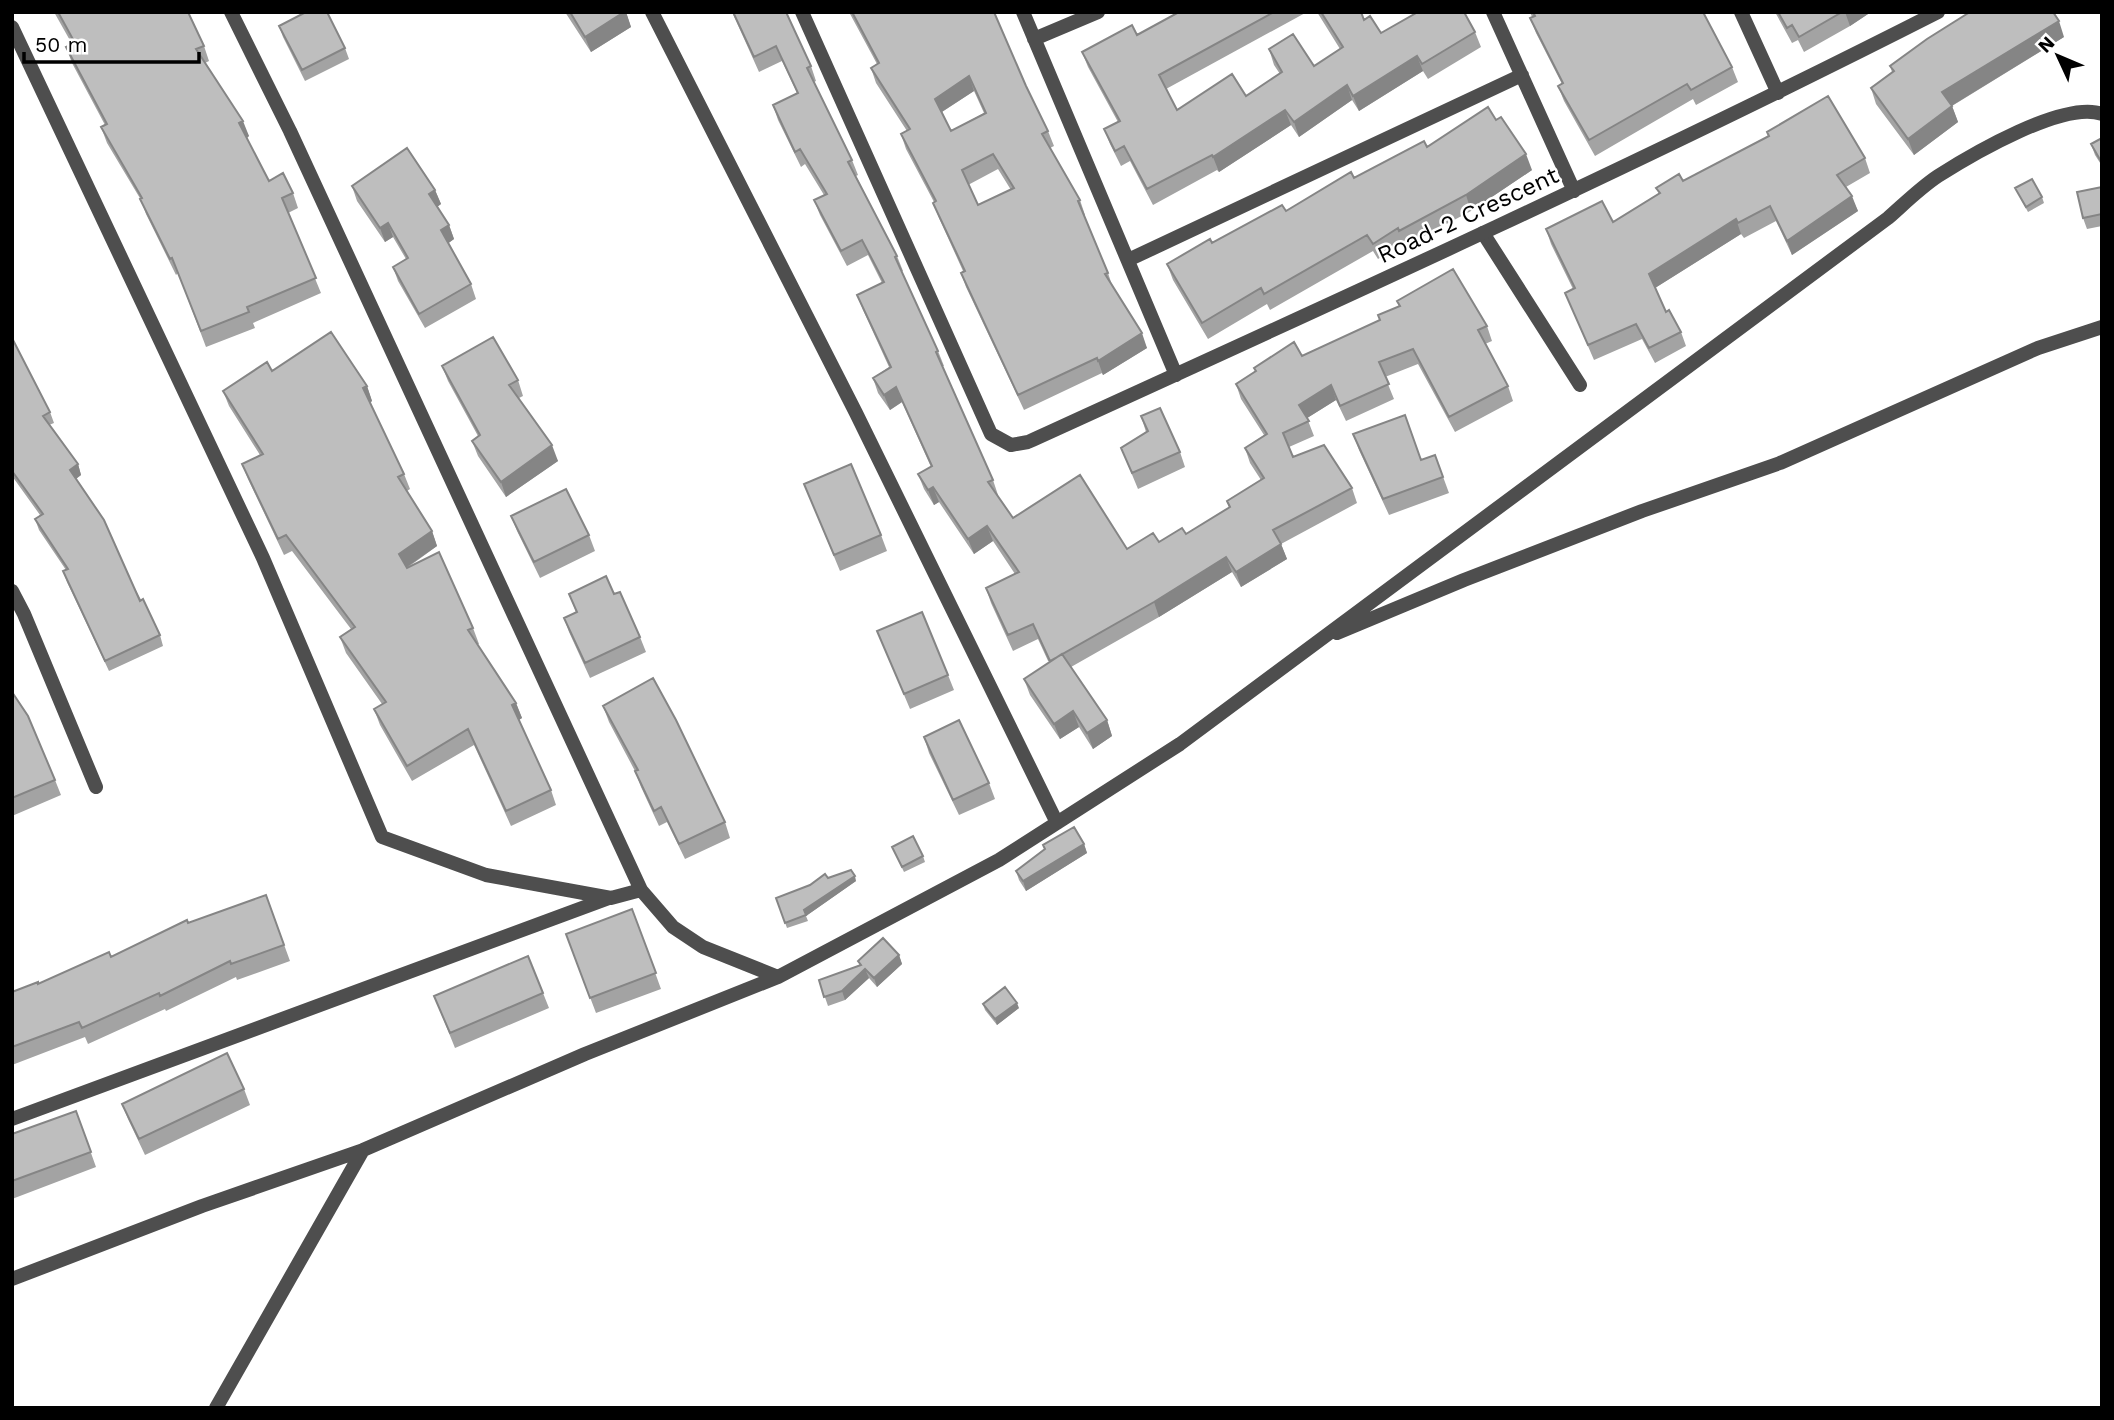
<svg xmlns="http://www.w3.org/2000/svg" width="2114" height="1420" font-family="'Work Sans',sans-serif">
	<rect width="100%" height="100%" fill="#fff"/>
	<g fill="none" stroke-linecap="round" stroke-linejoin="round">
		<path stroke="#4e4e4e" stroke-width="14" d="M1483,233L1580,385"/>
		<path stroke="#4e4e4e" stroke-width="14" d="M231,12L290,131L641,890
			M652,12L856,413L1057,823
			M802,12L991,434L1011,445L1028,442C1333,303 1639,164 1938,12
			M1023,12L1176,375
			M1493,12L1574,191
			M1741,12L1778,93
			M12,27L263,558L382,837L486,875L611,898L641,890L673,927L703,947L778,977
			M1034,39L1098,12
			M1128,260L1522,75
			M12,591L24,614L96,787
			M1337,633L1464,580L1642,511L1780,463L2038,348L2102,327
			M12,1119L609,898
			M12,1279L202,1206L363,1150
			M216,1408L363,1150L585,1054L778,977L999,860L1180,744L1888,218C1904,204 1920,188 1938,176C1971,155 2064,100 2102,114"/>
	</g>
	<path fill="#a3a3a3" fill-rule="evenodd" d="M54,12H188L204,46L209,61L205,63L249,136L247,138L269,181L293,193L298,208L288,213L321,293L253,323L255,328L206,347L178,273L176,275L146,214L141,200L107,143L101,127L105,125L72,63L66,47L72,44Z
		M565,12H626L631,27L591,52Z
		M732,12L811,66L816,81L814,82L852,160L858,175L856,176L897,256L903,271L901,272L938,351L944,366H942L993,480L998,495L997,496L1013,518L1127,549L1159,542L1186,534L1229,508L1227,501L1261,480L1250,463L1245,448L1264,435L1241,399L1236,384L1255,372L1254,368L1302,356L1380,320L1399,306L1397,301L1487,326L1492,341L1485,344L1508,386L1513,401L1455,432L1418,364L1385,377L1394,399L1346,421L1336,400L1307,418L1314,436L1289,447L1293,457L1352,488L1357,503L1281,544L1287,559L1241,587L1232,572L1159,617L1071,667L1107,720L1112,736L1093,749L1079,727L1060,739L1030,695L1024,679L1049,663L1038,639L1013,651L991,603L986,588L1015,574L993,541L974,554L939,502L934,505L924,489L918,474L931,467L902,402L890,410L878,393L873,378L889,367L863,310L857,295L882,283L868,255L847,266L820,215L814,200L824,195L805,164L801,167L778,120L773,105L797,93L782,61L759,72Z
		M849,12H994L1026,86L1048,131L1054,146L1050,148L1080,200L1085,215L1084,216L1108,273L1113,288L1147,348L1103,375L1102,373L1024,410L966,287L961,273L963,271L939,218L933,203L934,202L906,149L901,134L907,131L876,83L871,68L877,64ZM974,91L984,113L951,131L942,112ZM998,169L1011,190L978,205L968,185Z
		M1179,12H1307L1166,89L1177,110L1246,96L1280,74L1274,65L1269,49L1314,66L1340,49L1317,12H1361L1364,20L1381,33L1413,15L1412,12H1464L1475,32L1481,47L1428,79L1423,71L1359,111L1352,100L1299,137L1291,125L1219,172L1217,170L1153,205L1130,161L1121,166L1110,144L1104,129L1118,122L1088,67L1082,52L1137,35Z
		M1530,12H1703L1732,67L1738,82L1696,105L1693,99L1595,156L1564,101L1558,86L1562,84L1536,33L1530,18L1532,17Z
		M1775,12H1871L1850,26L1804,52L1798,40L1792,43Z
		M279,26L345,48L349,59L305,81L283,37Z
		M2064,37L1952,106L1958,122L1914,155L1876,104L1871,88L1892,72L1890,66Z
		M2102,138V166L2095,155L2091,144Z
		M1427,147L1532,170L1471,211L1405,246L1404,244L1378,259L1373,251L1270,310L1267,304L1208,339L1173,280L1167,264L1212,243L1286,211L1354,178Z
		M1865,158L1870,173L1846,187L1858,211L1792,255L1776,221L1744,238L1741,234L1655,288L1666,312L1681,332L1686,346L1655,363L1642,339L1594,360L1565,293L1573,289L1551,244L1546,229L1613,222L1659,194L1656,188L1683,181Z
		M352,186L435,190L441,204L437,207L449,225L454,239L448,243L471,284L476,299L425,328L398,281L393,267L406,259L393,237L385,242L357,201Z
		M2102,187V226L2087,229L2083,218Z
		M2015,188L2042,197L2044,203L2028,212Z
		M12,338L50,412L54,423L49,425L78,464L81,475L76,479L160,635L163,646L109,671L67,582L63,571L66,570L39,530L35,519L40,515L12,476Z
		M442,366L518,380L523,396L519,398L558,461L506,497L478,456L472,441L478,436L448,381Z
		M272,371L367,386L372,401L370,403L404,474L410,489L407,491L432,531L437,546L407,568L473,628L479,644H477L516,703L522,718L519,720L551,790L556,805L511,826L474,745L412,781L380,725L374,709L382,704L346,653L340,637L351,629L292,551L284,555L248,479L242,464L260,455L229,406L223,391Z
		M1141,416L1180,452L1185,467L1138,489L1121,448L1146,432Z
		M1353,434L1421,460L1435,455L1449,493L1389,515L1359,450Z
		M804,484L881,535L887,551L840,571Z
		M511,516L589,535L595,551L540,578L517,531Z
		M569,594H614L640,637L646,652L590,678L569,632L564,618L576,612Z
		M877,631L948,675L954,690L910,709Z
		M12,692L55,780L61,795L12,816Z
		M603,706L725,822L730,838L685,859L667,822L659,826L641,787L635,771L609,722Z
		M924,737L989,783L995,799L959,815L929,753Z
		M1084,844L1087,853L1026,891L1019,880L1016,871L1044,849L1043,845Z
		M892,847L923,856L925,862L904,872Z
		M828,878L856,881L806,916L808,921L787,928L776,898Z
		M266,895L290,961L237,980L236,977L166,1011L165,1009L88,1044L85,1037L12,1065V992L38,984L111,957L188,923Z
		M632,909L661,989L596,1013L566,934Z
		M899,955L902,964L877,987L869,978L845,1000L828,1006L819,980L860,965L858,961Z
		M543,993L549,1008L455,1048L434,996Z
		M983,1004L1019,1008L997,1025L985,1010Z
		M244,1089L250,1105L145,1155L128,1119L122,1104Z
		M76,1111L96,1167L12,1199V1134Z"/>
	<path fill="#858585" d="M624,12H626L631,27L591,52L585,37Z
		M1845,12H1871L1850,26Z
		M2059,21L2064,37L1948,108L1942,92Z
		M1417,56L1423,71L1359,111L1353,96Z
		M969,76L974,91L940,113L935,99Z
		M1347,85L1352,100L1299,137L1294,122Z
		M1952,106L1958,122L1914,155L1908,139Z
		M1285,110L1291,125L1219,172L1213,157Z
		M243,121L249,136L245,139L239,123Z
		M1526,154L1532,170L1471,211L1466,195Z
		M435,190L441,204L434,209L429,194Z
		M1852,196L1858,211L1792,255L1787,241Z
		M1736,219L1741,234L1655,288L1649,274Z
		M388,223L393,237L385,242L380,228Z
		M449,225L454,239L446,245L441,230Z
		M1142,333L1147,348L1103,375L1098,361Z
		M1331,385L1336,400L1304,420L1299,405Z
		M367,386L372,401L369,403L363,388Z
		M896,387L902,402L890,410L884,395Z
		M552,445L558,461L506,497L501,482Z
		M78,464L81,475L73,481L70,470Z
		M933,487L939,502L934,505L928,490Z
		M987,526L993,541L974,554L968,539Z
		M432,531L437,546L404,569L399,554Z
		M1281,544L1287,559L1241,587L1236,572Z
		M1226,557L1232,572L1159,617L1154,602Z
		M516,703L522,718L517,721L512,705Z
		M1073,711L1079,727L1060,739L1054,724Z
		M1107,720L1112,736L1093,749L1087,733Z
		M1084,844L1087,853L1026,891L1023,881Z
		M855,876L856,881L806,916L804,910Z
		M899,955L902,964L877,987L874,978Z
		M865,969L869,978L845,1000L842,991Z
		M1017,1003L1019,1008L997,1025L995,1019Z"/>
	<path fill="#bebebe" stroke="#858585" stroke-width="2" fill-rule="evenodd" d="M58,12H188L204,46L196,49L243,121L239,123L269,181L283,173L293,193L282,198L316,278L247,307L249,312L201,331L172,258L170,259L140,199L142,198L101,127L107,124L66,47L75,43Z
		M306,12H327L345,48L302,70L279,26Z
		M570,12H624L585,37Z
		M733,12H786L811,66L807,68L852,160L848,162L897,256L895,257L938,351L936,352L993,480L988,482L1013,518L1080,475L1127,549L1153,533L1159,542L1182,528L1186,534L1230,507L1227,501L1264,478L1245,448L1267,434L1236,384L1256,371L1254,368L1294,342L1302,356L1380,320L1378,315L1400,306L1397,301L1453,269L1487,326L1478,330L1508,386L1449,417L1413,349L1379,362L1389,384L1340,406L1331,385L1299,405L1309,421L1283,433L1293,457L1324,445L1352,488L1273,530L1281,544L1236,572L1226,557L1154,602L1050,661L1033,624L1008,635L986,588L1019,572L987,526L968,539L933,487L928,490L918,474L932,466L896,387L884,395L873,378L891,367L857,295L884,282L862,240L841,251L814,200L827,194L800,149L795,152L773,105L798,93L776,46L754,57Z
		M852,12H994L1026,86L1048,131L1042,134L1080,200L1078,201L1108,273L1105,274L1142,333L1098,361L1097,358L1018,395L961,273L965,271L933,203L936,201L901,134L910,129L871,68L879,63ZM969,76L986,113L951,131L935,99ZM993,154L1014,188L978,205L962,170Z
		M1179,12H1274L1159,75L1177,110L1232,74L1246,96L1282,72L1269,49L1293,34L1314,66L1343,47L1321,12H1361L1364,20L1370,16L1381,33L1416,13L1415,12H1464L1475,32L1422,64L1417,56L1353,96L1347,85L1294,122L1285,110L1213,157L1212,155L1147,189L1124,146L1115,151L1104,129L1120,121L1082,52L1132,25L1137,35Z
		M1533,12H1703L1732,67L1691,90L1687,84L1589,140L1558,86L1563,83L1530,18L1535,16Z
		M1778,12H1842L1799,37L1792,25L1787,28Z
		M1970,12H2053L2059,21L1942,92L1952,106L1908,139L1871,88L1894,71L1890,66L1927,39Z
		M1828,96L1865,158L1837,175L1852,196L1787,241L1770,206L1738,223L1736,219L1649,274L1666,312L1669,310L1681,332L1649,348L1636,324L1588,345L1565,293L1575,288L1546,229L1602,201L1613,222L1660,193L1656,188L1679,174L1683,181L1769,136L1767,132Z
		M1488,107L1496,120L1501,117L1526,154L1466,195L1399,231L1398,228L1373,244L1367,235L1264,294L1261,288L1202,323L1167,264L1210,239L1212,243L1282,205L1286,211L1351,172L1354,178L1424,141L1427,147Z
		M2102,138V163L2091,144Z
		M407,148L435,190L429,194L449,225L441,230L471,284L419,314L393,267L408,258L388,223L380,228L352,186Z
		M2032,179L2042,197L2026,207L2015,188Z
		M2102,187V214L2083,218L2077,192Z
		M331,332L367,386L363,388L404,474L398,477L432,531L399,554L407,568L439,552L473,628L468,630L516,703L512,705L551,790L506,811L468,729L407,766L374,709L386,702L340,637L355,627L286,535L278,539L242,464L263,454L223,391L267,362L272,371Z
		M493,337L518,380L509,385L552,445L501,482L472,441L480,435L442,366Z
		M12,338L50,412L43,416L78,464L70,470L104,520L140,601L143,599L160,635L105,661L63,571L68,569L35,519L43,514L12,471Z
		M1160,408L1180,452L1132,473L1121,448L1148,431L1141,416Z
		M1405,415L1421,460L1435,455L1443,477L1383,499L1353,434Z
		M851,464L881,535L834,555L804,484Z
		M566,489L589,535L534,562L511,516Z
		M606,576L614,594L620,592L640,637L585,663L564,618L577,612L569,594Z
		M922,612L948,675L904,694L877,631Z
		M1062,654L1107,720L1087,733L1073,711L1054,724L1024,679Z
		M653,678L676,720L725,822L679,844L661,807L654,811L635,771L638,770L603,706Z
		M12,692L28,716L55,780L12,798Z
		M959,720L989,783L953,800L924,737Z
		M1074,827L1084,844L1023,881L1016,871L1045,849L1043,845Z
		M913,836L923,856L902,867L892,847Z
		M851,870L855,876L804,910L806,915L785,923L776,898L810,885L825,874L828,878Z
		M266,895L284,945L231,964L230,961L160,996L159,993L82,1028L79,1022L12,1047V992L38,982V984L109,952L111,957L187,920L188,923Z
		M632,909L656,973L590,998L566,934Z
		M883,938L899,955L874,978L865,969L842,991L824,997L819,980L861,965L858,961Z
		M528,956L543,993L450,1033L434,996Z
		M1005,987L1017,1003L995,1019L983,1004Z
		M227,1053L244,1089L139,1139L122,1104Z
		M76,1111L91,1152L12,1181V1134Z"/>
	<g text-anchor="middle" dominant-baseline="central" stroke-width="5" stroke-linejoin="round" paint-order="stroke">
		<g font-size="24" fill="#000" stroke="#fff">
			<text transform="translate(1468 215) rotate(-25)">Road-2 Crescent</text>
		</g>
	</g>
	<rect width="2114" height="1420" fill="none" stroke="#000000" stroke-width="28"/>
	<g transform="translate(2058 56) rotate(314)" stroke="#ffffff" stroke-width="5" paint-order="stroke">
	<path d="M0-5L12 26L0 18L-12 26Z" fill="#000000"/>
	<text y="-10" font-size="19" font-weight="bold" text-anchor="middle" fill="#000000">N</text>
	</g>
	<path d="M24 52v10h175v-10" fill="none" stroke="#000000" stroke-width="3.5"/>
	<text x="35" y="52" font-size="21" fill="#000000" stroke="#ffffff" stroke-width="5" paint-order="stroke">50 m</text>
</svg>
